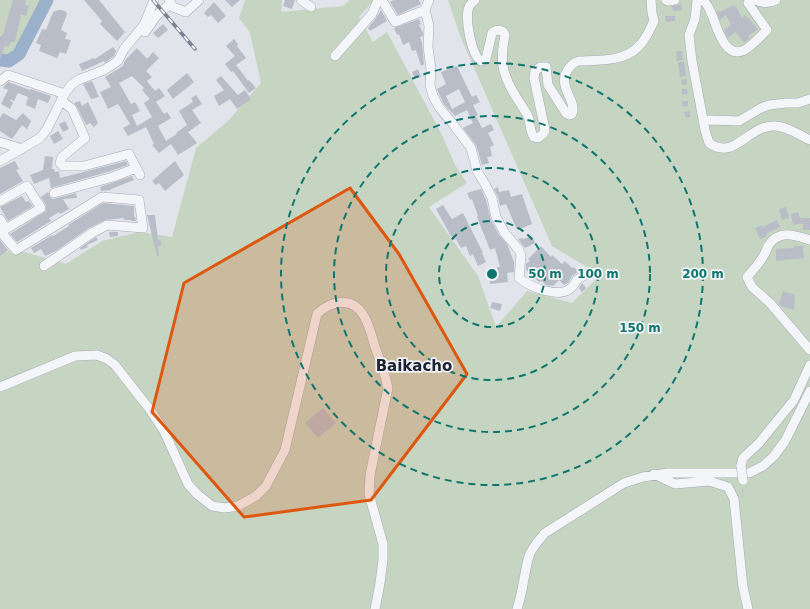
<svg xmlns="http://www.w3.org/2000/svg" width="810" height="609" font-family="'DejaVu Sans',sans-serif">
	<rect width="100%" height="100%" fill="#e1e4ea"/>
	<path fill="#c6d4c2" d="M0,0H44L10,62L0,59Z
		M245,0H282L281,12L343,6L350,0H374L359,17L373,42L387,32L442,135L455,165L467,183L429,207L478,276L496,327L527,291L572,303L600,275L552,246L461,38L448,0H810V609H0V254L14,249L66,264L102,241L139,232L172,237L196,148L229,120L261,83L250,33L239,18Z"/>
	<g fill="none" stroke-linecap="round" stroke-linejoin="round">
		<path stroke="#9bb0cb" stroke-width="13" d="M0,60L9,61L19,54L47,0"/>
	</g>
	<path fill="#b8bdc7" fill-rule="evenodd" d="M13,0H26L25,5L29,6L26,16L21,14L15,42H11L8,47L5,45L1,58H0V37L3,34Z
		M84,0H99L125,32L117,41L100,24L102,21Z
		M225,0H240L232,7Z
		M285,0H295L292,9L283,6Z
		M394,0H419L421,4L398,15L390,2Z
		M214,2L226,16L218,23L211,15L208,17L204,13Z
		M681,4L682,10L673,11L672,6Z
		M733,5L734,7L736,6L742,18L745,15L758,29L748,36L750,38L744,43L736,32L728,38L724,30L731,25L726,15L720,20L717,12L718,10L720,12Z
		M58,10H62L65,11L67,14L61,30L67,33L65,39L71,40L66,54L60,52L57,58L39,51L41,45L36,43L42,29L46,30L53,12Z
		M381,10L387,21L370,31L368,28L376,18Z
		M665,16H675V21L666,22Z
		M419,19L421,24L419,25L423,33V36L420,37L422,43L424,64L421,66L416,50L412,51L409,42L403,45L399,34L397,35L394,28Z
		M163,24L168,30L158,38L153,33Z
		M234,39L238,44L237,46L246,58L236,65L248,81L249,80L256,88L249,93L233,71L231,72L225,64L235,56L226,46Z
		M113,47L116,51L114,56L105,63L104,61L82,71L79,64L94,58L95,59Z
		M137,48L147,59L153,52L159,58L146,71L152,77L147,81L155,91L159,88L165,96L156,102L164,114L167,112L171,118L158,126L166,141L177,134L176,133L187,125L179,111L193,102L191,98L196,95L202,104L192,110L201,123L188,132L197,143L178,155L171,144L159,153L152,145L154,144L146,127L128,136L123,128L130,124L118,104L108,109L100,92L111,87L105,77L123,66L125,60ZM132,76L144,88L142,90L150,99L144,103L152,117L137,126L132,115L140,111L135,102L131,104L119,83Z
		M676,51H682L683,60L677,61Z
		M678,62H684L686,76L680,77Z
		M457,66L472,97L476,95L480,102L473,105L478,115L476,116L482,128L491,124L494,130L488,133L494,145L490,147L492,156L487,157L489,163L482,165L476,145L463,128L473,123L467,110L455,116L444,104L439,94L437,89L446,84L441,72ZM459,89L465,102L452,109L446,96Z
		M418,69L421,77L415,79L412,72Z
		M187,73L194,82L173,99L167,90Z
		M221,76L238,95L245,90L251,99L237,109L230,99L219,106L214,96L224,90L216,80Z
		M687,79V85H682L681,80Z
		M92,81L99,97L91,99L83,84Z
		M8,82L30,90L31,89L51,96L48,103L38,99L35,109L26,105L28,97L18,93L14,101L9,99L13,103L10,109L1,104L8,90L3,88L5,85Z
		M682,89H687L688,94L682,95Z
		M80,101L82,106L88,102L98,123L94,127L90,123L86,125L77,107L74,103Z
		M682,101H688V106L683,107Z
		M690,111V117H685L684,112Z
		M3,113L16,120L23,113L31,121L27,129L22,125L12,139L0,131V118Z
		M65,121L69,129L63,132L59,124Z
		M58,131L63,139L54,144L50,136Z
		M45,156L53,157L52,169H54L55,172L59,171L60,178L126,161L128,165L111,171L51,188L49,178L34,184L30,175L43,170Z
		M15,161L19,169L16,170L23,181L0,194V168Z
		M175,161L184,175L165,191L159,183L156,185L152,181Z
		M132,176L134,180L111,189V190L101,191L100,187Z
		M498,187L499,192L509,190L511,197L522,194L532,224L517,230L506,204L500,206L498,197L494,189Z
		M481,189L486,200L491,220L499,235L507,244L514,262V272L507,273L508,282L490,284L489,277L498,276L497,267H500L495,248L490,250L477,217L478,216L472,199L470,200L467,193Z
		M48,192L50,197L53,199L76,193L77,198L63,199L69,209L60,214L59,212L49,218L51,221L17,242L10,234L46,211V205L41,197Z
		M22,196L26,202L29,201L33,206L8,221L0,207Z
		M103,203L134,206V217H135L136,221H131V220H124V218L105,220L89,228L56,251L45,256L41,249L34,253L31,248L36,245L52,235L53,236L69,226L68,225Z
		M443,205L452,219L463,213L483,253H482L486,262L478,266L473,254L470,256L466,246L461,248L456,239L453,240L436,209Z
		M786,207L789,218L782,220L779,209Z
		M798,212L800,218H810V230H803V223L793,225L791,214Z
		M147,215H155L158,240H160L162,245L158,246L159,256H157Z
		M777,220L780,227L766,234L767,236L760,239L755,228L762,225L763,227Z
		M109,232H118V236L110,237Z
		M532,236L535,243L525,248L518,239L522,238L523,239Z
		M96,237L98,240L87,245L88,247L81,250L80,248Z
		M0,240L8,250L0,256Z
		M541,246L551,257L552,255L562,264L565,261L572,268L574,267L578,272L572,276L568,283L564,285L559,280L553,286L546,285L542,281L539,282L526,270V264L530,261L528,259Z
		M794,246H803L804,258L776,261V249L794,248Z
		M582,283L586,288L582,292L579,288Z
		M783,291L795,295L794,310L781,306L779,304Z
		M492,302L502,304L500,311L490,308Z
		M323,408L336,423L318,438L305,423Z"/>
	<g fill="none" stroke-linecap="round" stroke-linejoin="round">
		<g stroke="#a6abb4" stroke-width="10">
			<path id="minor" d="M169,0L173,7L186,12L199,0
				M301,0L311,7
				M382,0L395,22L425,10
				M429,0L425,10L429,26L428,47L431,69L430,85L433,96L439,107L453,124L471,148L477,171L485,184L492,198L496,217L504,232L519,250L521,255L519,278C530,287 559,299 571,288C574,286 575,282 577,280C581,276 588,274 593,272
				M475,0C471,3 469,5 468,10C466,21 471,55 481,61L486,59L492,33C496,29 503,29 505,35C500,60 501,72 515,95C519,102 524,109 528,116C531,123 529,131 534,137L538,138L544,133L545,130L534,78L535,71L540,67H546L548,85L566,113L569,115L572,114C578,100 555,86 569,68C572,64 575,62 579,61C599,60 623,62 638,47C646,40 650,29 654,21L652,13L651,0
				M666,0L668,1L675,0
				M697,0L695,19L689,35L692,61L705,130L709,143C734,161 748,126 773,126C785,125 799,135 810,140
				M702,0C708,3 709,9 712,15C717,28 726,62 746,49C754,44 760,37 767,30L748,3L751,0
				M756,0C762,4 769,3 776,0
				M145,32L157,15L170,4
				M335,56L372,14L378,0
				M0,81L8,75L65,94
				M62,101L72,109L85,138L62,157L60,163L63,166H84L129,154L140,175
				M703,121L710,120L739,121L761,108L769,105L786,103H798L810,99
				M0,142L22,149
				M0,161L40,138L47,129L64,95L71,85L78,80L104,70L118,61L124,49L144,25L154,0
				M54,193L113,177L136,168
				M0,201L27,186L41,208L1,232
				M0,219L6,229
				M0,231L16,250L102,197L139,200L143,228L107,225L92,233L44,266
				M810,240C794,235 779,229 768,246C767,249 766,252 764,255C760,263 753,270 747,277L752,287L770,303L810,350
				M0,387L75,356L97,355L107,359L115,365L151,411L164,431L188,484L197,494L212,506L225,508L238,506L256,496L266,486L285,450L317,314C331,300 354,296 365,318C370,327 372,337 375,347C380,360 385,374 388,388L370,475L369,494L383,544V560L380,583L375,609
				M741,466L743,458L759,443L794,400L810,365
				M654,474L675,484L709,481L728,487L734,499L743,587L748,609
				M517,609C523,592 524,573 529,556C532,547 539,540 545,533L624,483L643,477L668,473H749L763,466L774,456L785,441L810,391"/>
		</g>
		<path stroke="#bfc2c9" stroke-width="1.5" stroke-dasharray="3 3" stroke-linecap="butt" d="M742,498L743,488"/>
		<use href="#minor" stroke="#f4f5f8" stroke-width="9"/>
		<g stroke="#7a8294" stroke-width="3.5">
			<path id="rail" d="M153,0L195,49"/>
		</g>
		<use href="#rail" stroke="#f1f3f7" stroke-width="2" stroke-dasharray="6" stroke-linecap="butt"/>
		<g stroke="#a6abb4" stroke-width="10" stroke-linecap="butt">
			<path id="minor-bridge" d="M741,466L743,480"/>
		</g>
		<use href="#minor-bridge" stroke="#f4f5f8" stroke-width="9"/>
	</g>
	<path fill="#de570f" fill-opacity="0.2" stroke="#de570f" stroke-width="3" stroke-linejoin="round" d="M350,188L399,254L467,374L371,500L244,517L152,412L184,283Z"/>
	<g fill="none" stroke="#0f766e" stroke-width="2" stroke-dasharray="7 5">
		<circle cx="492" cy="274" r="53"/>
		<circle cx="492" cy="274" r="106"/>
		<circle cx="492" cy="274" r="158"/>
		<circle cx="492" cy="274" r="211"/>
	</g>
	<g text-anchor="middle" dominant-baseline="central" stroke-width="3.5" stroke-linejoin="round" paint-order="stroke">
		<g font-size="15" font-weight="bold" fill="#1b2233" stroke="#f1f3f7">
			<text x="414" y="366">Baikacho</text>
		</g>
	</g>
	<circle cx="492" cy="274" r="6" fill="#0f766e" stroke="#f1f3f7" stroke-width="2"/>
	<g font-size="12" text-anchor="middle" font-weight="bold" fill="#0f766e" stroke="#f1f3f7" stroke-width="3.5" stroke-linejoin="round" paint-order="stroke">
		<text x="545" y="278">50 m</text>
		<text x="598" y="278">100 m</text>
		<text x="703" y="278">200 m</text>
		<text x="640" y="332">150 m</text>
	</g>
</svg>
